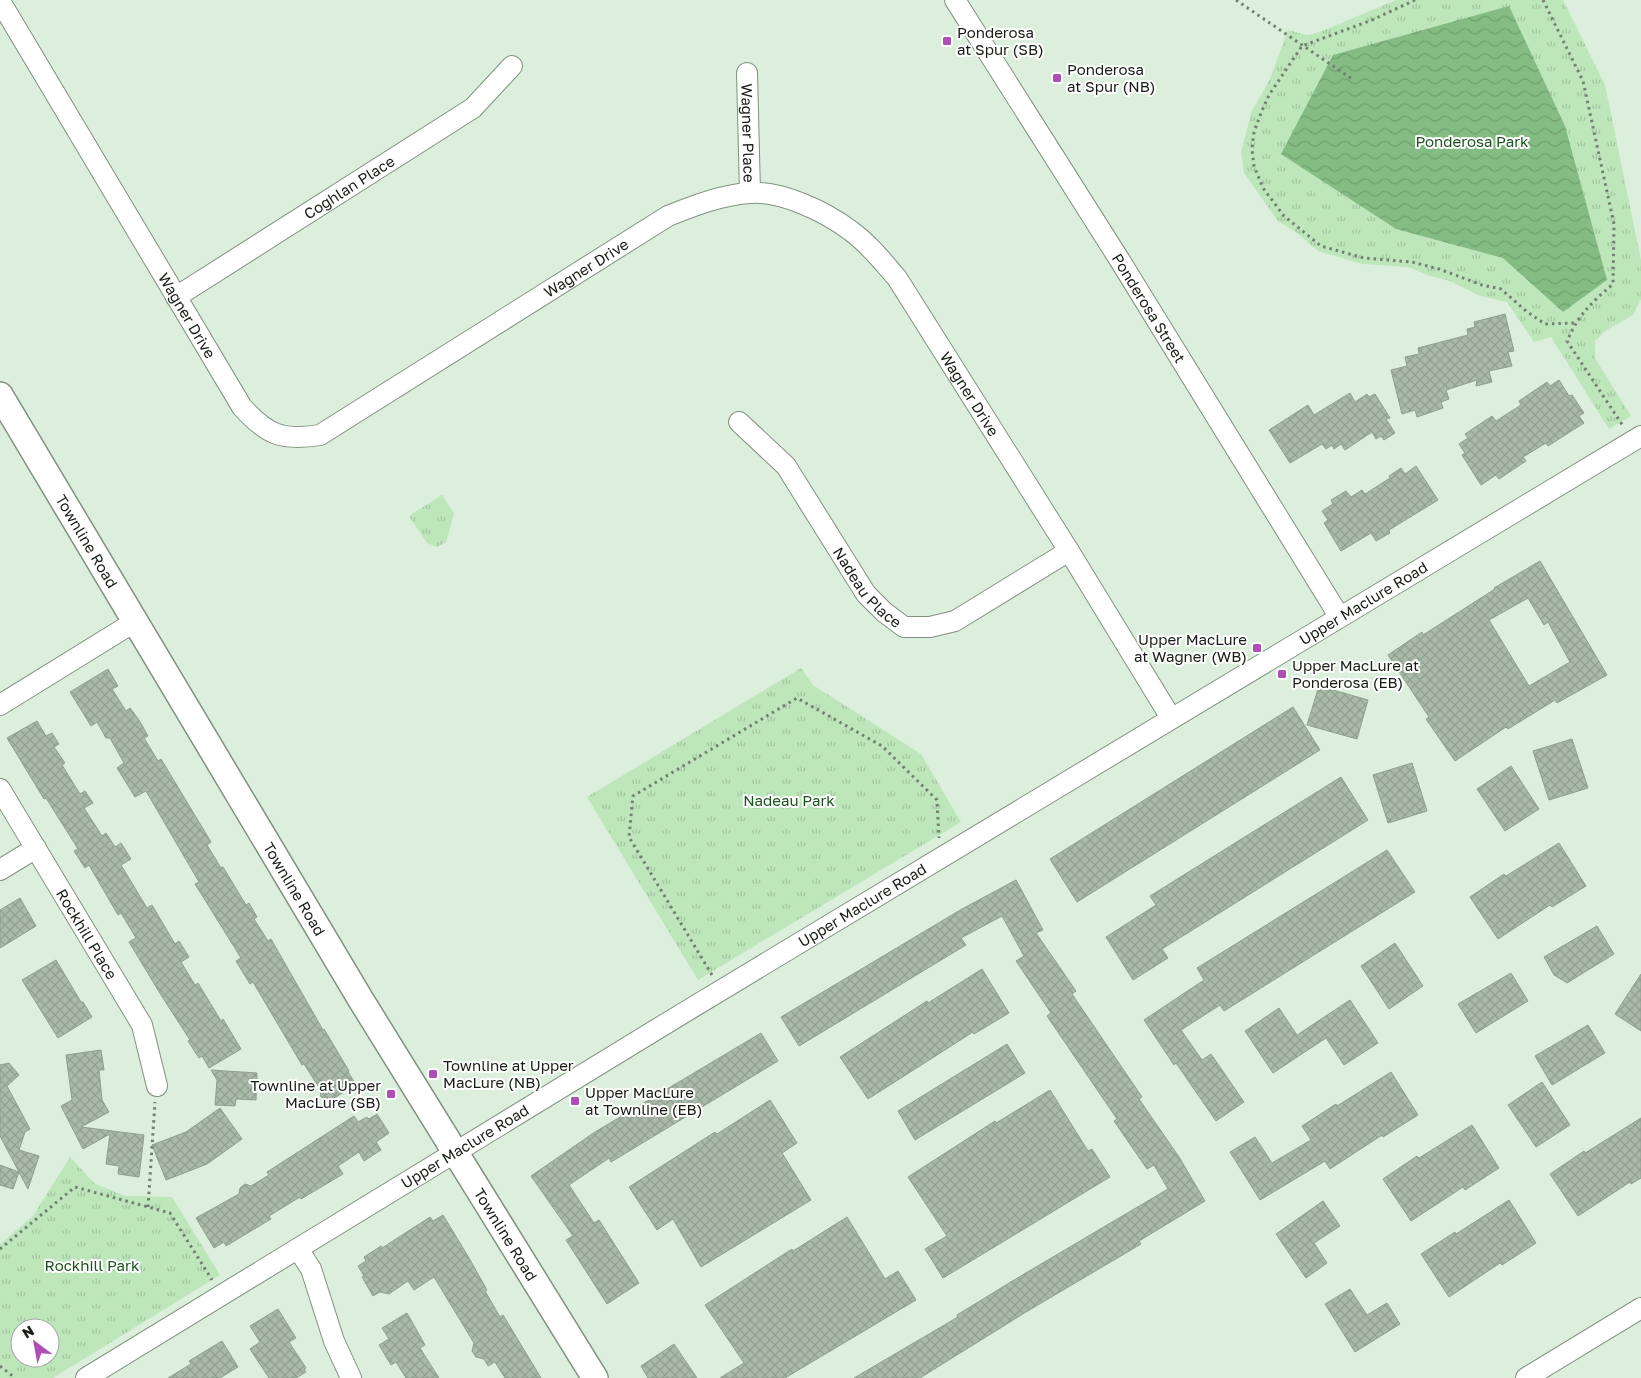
<svg xmlns="http://www.w3.org/2000/svg" width="1641" height="1378" font-family="'Golos Text',sans-serif">
	<defs>
		<pattern id="park-tufts" width="24" height="20" patternUnits="userSpaceOnUse" patternTransform="scale(1.25)"><rect width="24" height="20" fill="#bde6bb"/><path d="M3 7l-1-3M5 7V3M7 7l1-3M15 17l-1-3M17 17v-4M19 17l1-3" fill="none" stroke="#a2c5a0"/></pattern>
		<pattern id="water-waves" width="16" height="10" patternUnits="userSpaceOnUse" patternTransform="scale(1.25)"><rect width="16" height="10" fill="#84bc83"/><path d="M0 5q4-4 8 0t8 0" fill="none" stroke="#71a170"/></pattern>
		<pattern id="building-cross-hatch" width="8" height="8" patternUnits="userSpaceOnUse" patternTransform="scale(1.25)"><rect width="8" height="8" fill="#a9bba8"/><path d="M0 0l8 8M0 8l8-8" fill="none" stroke="#91a090"/></pattern>
	</defs>
	<rect width="100%" height="100%" fill="#dcefdc"/>
	<path fill="url(#park-tufts)" fill-rule="evenodd" d="M1396,0H1563L1605,85L1641,260V299L1633,315L1605,331L1595,341V358L1631,416L1609,429L1551,337L1534,342L1507,302L1480,296L1450,281L1430,276L1408,267L1362,264L1318,251L1297,233L1278,221L1244,173L1241,152L1252,111L1270,79L1288,30L1307,35L1320,32Z
		M442,495L454,514L446,542L437,547L427,543L409,516Z
		M801,668L813,685L921,754L961,822L698,980L587,797Z
		M70,1157L95,1184L126,1196L172,1197L220,1275L53,1378H0V1244L33,1216ZM20,1328H50V1358H20Z"/>
	<path fill="url(#water-waves)" d="M1509,6L1565,126L1607,280L1563,312L1503,258L1396,229L1281,154L1333,55Z"/>
	<path fill="url(#building-cross-hatch)" stroke="#8e9f8d" fill-rule="evenodd" d="M1505,314L1514,351L1508,352L1512,366L1489,371L1492,382L1476,386L1477,380L1446,390L1449,399L1441,402L1443,408L1417,417L1415,410L1402,414L1391,370L1407,366L1405,357L1419,354L1418,348L1468,335L1467,329L1475,327L1474,322Z
		M1559,380L1569,396L1572,395L1584,413L1579,416L1584,423L1548,446L1546,443L1523,457L1526,461L1499,479L1496,475L1481,485L1462,455L1465,453L1459,444L1468,438L1465,434L1492,416L1496,421L1521,405L1519,401L1547,382L1550,386Z
		M1350,393L1355,402L1367,394L1369,397L1375,394L1390,418L1386,419L1395,433L1384,440L1381,436L1376,439L1372,432L1345,450L1341,444L1334,449L1332,445L1326,449L1322,444L1290,463L1269,430L1308,405L1314,415Z
		M1416,466L1438,500L1389,530L1390,533L1376,541L1371,533L1341,551L1324,523L1328,520L1322,511L1333,504L1331,500L1346,491L1351,497L1362,490L1365,494L1390,478L1389,476L1401,468L1405,474Z
		M1540,561L1607,675L1557,703L1555,700L1508,729L1506,727L1455,761L1426,719L1429,717L1388,655L1422,632L1423,635L1495,589L1494,588ZM1528,598L1544,625L1548,622L1570,662L1529,686L1489,620Z
		M108,669L118,686L112,689L126,711L130,708L139,720L148,736L144,738L158,761L161,759L211,842L207,845L221,868L223,867L246,905L249,903L257,917L254,919L268,941L271,939L323,1030L324,1029L349,1071L348,1072L355,1083L351,1085L352,1087L328,1102L325,1098L321,1097L320,1089L304,1064L302,1065L253,982L250,984L236,961L241,958L195,884L199,882L146,791L135,797L117,768L124,763L110,738H106L97,722L91,726L70,692Z
		M1319,686L1368,700L1357,739L1307,725Z
		M1293,707L1320,750L1077,902L1050,859Z
		M37,721L46,736L52,733L59,744L54,747L65,763L62,765L80,794L85,791L93,803L84,808L102,836L106,833L115,847L121,843L131,859L121,865L147,908L152,905L175,944L179,941L189,957L181,962L195,985L198,983L221,1021L223,1019L241,1049L209,1068L202,1056L199,1058L188,1041L190,1040L161,995L129,942L136,938L121,913L118,915L89,865L85,868L74,851L78,849L46,798L44,799L7,738Z
		M1572,739L1588,788L1549,800L1533,751Z
		M1412,763L1427,811L1388,823L1373,775Z
		M1511,766L1539,809L1505,831L1477,789Z
		M1341,777L1368,820L1162,949L1168,958L1133,980L1106,937L1156,905L1150,896Z
		M1559,843L1586,886L1552,907L1550,905L1498,939L1470,897L1504,874L1506,876Z
		M1387,850L1415,892L1224,1011L1220,1005L1181,1030L1202,1060L1211,1054L1244,1102L1216,1121L1176,1063L1174,1065L1144,1020L1204,980L1197,968Z
		M1016,880L1043,930L1036,933L1076,991L1072,994L1142,1097L1139,1099L1179,1157L1205,1201L1139,1241L1141,1244L1026,1312L920,1378H854L958,1317L957,1315L1014,1280L1168,1189L1154,1165L1147,1169L1114,1121L1117,1119L1047,1016L1051,1013L1016,961L1024,956L1002,916L961,938L966,945L799,1046L781,1017L962,909Z
		M20,898L36,926L0,948V910Z
		M1597,926L1614,954L1567,983L1554,975L1544,957Z
		M1395,943L1423,986L1389,1009L1361,966Z
		M56,960L81,1002H83L92,1017L58,1038L22,980Z
		M982,969L1009,1013L974,1034L973,1032L868,1099L840,1057L927,1001L928,1003Z
		M1511,973L1528,1001L1476,1033L1458,1004Z
		M1641,974V1031L1615,1014Z
		M1350,1000L1378,1043L1344,1065L1326,1038L1273,1073L1245,1031L1279,1008L1297,1035Z
		M1588,1025L1605,1053L1552,1085L1535,1056Z
		M761,1033L778,1061L611,1162L609,1158L569,1185L594,1223L599,1220L639,1283L607,1304L566,1240L573,1236L531,1176L595,1132Z
		M1007,1044L1025,1073L915,1140L898,1111Z
		M101,1050L104,1070H99L102,1100L109,1112L81,1127L144,1135L139,1177L118,1174L119,1166L106,1164L110,1134L83,1149L61,1106L72,1100L66,1055Z
		M9,1063L19,1075L7,1086L30,1129L25,1132L19,1150L39,1156L28,1189L0,1136V1065Z
		M211,1070L257,1073L256,1100L236,1099L235,1106L215,1105L217,1080Z
		M1391,1072L1418,1115L1383,1137L1382,1135L1330,1169L1325,1161L1260,1200L1230,1152L1255,1137L1272,1163L1311,1140L1302,1126L1336,1104L1337,1106Z
		M1542,1082L1570,1125L1536,1147L1508,1105Z
		M1050,1090L1088,1151L1092,1149L1110,1177L943,1278L925,1249L947,1236L908,1177L995,1121L996,1123Z
		M770,1100L797,1143L782,1153L811,1200L701,1267L673,1219L657,1230L629,1187L715,1132L717,1134Z
		M220,1108L242,1139L207,1164L166,1180L152,1145L186,1132Z
		M377,1114L389,1133L376,1142L381,1150L364,1161L359,1152L338,1166L343,1174L301,1199L300,1197L269,1216L271,1219L226,1246L224,1242L214,1248L196,1218L239,1194L240,1188L245,1184L251,1186L269,1175L267,1172L354,1116L358,1122L367,1117L369,1119Z
		M1641,1118V1178L1631,1184L1630,1182L1578,1216L1550,1174L1584,1151L1585,1153Z
		M1472,1125L1499,1168L1465,1190L1463,1187L1411,1221L1383,1179L1417,1156L1419,1158Z
		M0,1165L19,1172L13,1189L0,1185Z
		M1509,1200L1536,1243L1502,1265L1500,1263L1449,1297L1421,1254L1455,1232L1456,1234Z
		M1323,1201L1340,1226L1314,1243L1327,1263L1306,1278L1276,1234Z
		M443,1215L469,1258L487,1290L485,1291L500,1317L503,1315L541,1378H505L495,1362L488,1366L484,1359L476,1357L472,1351L474,1343L434,1277L414,1290L408,1281L389,1294L380,1292L373,1296L362,1277L364,1276L358,1266L366,1261L364,1257L381,1246L382,1248L430,1217L433,1221Z
		M847,1217L885,1279L898,1271L916,1300L785,1378H720L744,1363L705,1305L792,1249L793,1251Z
		M1350,1289L1367,1315L1387,1303L1400,1324L1355,1352L1325,1304Z
		M278,1309L296,1338L289,1342L306,1368L304,1369L306,1372L296,1378H269L250,1349L260,1342L250,1326Z
		M407,1313L425,1345L420,1348L439,1378H406L396,1362L391,1365L379,1345L389,1339L382,1328Z
		M222,1341L238,1367L220,1378H168L191,1364L189,1361Z
		M674,1344L697,1378H648L641,1366Z"/>
	<g fill="none" stroke-linecap="round" stroke-linejoin="round">
		<g stroke="#819180" stroke-width="22">
			<g id="minor">
				<path id="s1" d="M955,0L1119,259L1339,616"/>
				<path id="s2" d="M0,1L242,407C267,435 282,441 320,435L668,216C693,206 721,195 749,193C781,190 826,212 851,231C869,244 883,262 897,278L1069,551L1171,718"/>
				<path id="s3" d="M747,73L750,193"/>
				<path id="s4" d="M176,297L473,108L512,66"/>
				<path id="s5" d="M739,422L786,466L866,594L884,612L904,627H930L955,621L1069,551"/>
				<path d="M0,705L136,621"/>
				<path id="s6" d="M0,789L142,1025L157,1086"/>
				<path d="M0,870L36,848"/>
				<path d="M298,1249L311,1269L334,1341L351,1378"/>
				<path id="s7" d="M86,1378C602,1060 1121,748 1641,436"/>
				<path d="M1526,1378L1641,1308"/>
			</g>
		</g>
		<g stroke="#819180" stroke-width="28">
			<g id="tertiary">
				<path id="s8" d="M0,395L361,1000L595,1378"/>
			</g>
		</g>
		<path stroke="#737f73" stroke-width="3" stroke-dasharray="2.5 4" stroke-linecap="butt" d="M1236,0L1352,79
			M1415,0L1372,20L1302,46L1269,95L1261,113L1254,132L1252,149L1254,166L1263,188L1284,216L1321,246L1364,258L1412,262L1439,269L1482,285L1501,289L1526,311L1545,324L1575,323
			M1543,0L1583,81L1614,224L1613,284C1591,303 1579,314 1567,341L1623,426
			M712,975L629,837L633,796L797,698L882,746L937,800L939,838
			M148,1207L155,1102
			M0,1249L75,1187L170,1213L212,1280
			M0,1366L15,1378"/>
		<use href="#minor" stroke="#fff" stroke-width="20"/>
		<use href="#tertiary" stroke="#fff" stroke-width="25"/>
	</g>
	<g fill="#ae4eb7" stroke="#fff" stroke-width="2">
		<rect x="942" y="36" width="10" height="10" rx="2.5"/>
		<rect x="1052" y="73" width="10" height="10" rx="2.5"/>
		<rect x="1252" y="643" width="10" height="10" rx="2.5"/>
		<rect x="1277" y="669" width="10" height="10" rx="2.5"/>
		<rect x="428" y="1069" width="10" height="10" rx="2.5"/>
		<rect x="386" y="1089" width="10" height="10" rx="2.5"/>
		<rect x="570" y="1096" width="10" height="10" rx="2.5"/>
	</g>
	<g text-anchor="middle" dominant-baseline="central" stroke-width="4" stroke-linejoin="round" paint-order="stroke">
		<g font-size="15" fill="#171d16" stroke="#fff" text-anchor="start">
			<text x="957" y="32">Ponderosa<tspan x="957" dy="17">at Spur (SB)</tspan></text>
			<text x="1067" y="69">Ponderosa<tspan x="1067" dy="17">at Spur (NB)</tspan></text>
			<text x="1247" y="639" text-anchor="end">Upper MacLure<tspan x="1247" dy="17">at Wagner (WB)</tspan></text>
			<text x="1292" y="665">Upper MacLure at<tspan x="1292" dy="17">Ponderosa (EB)</tspan></text>
			<text x="443" y="1065">Townline at Upper<tspan x="443" dy="17">MacLure (NB)</tspan></text>
			<text x="381" y="1085" text-anchor="end">Townline at Upper<tspan x="381" dy="17">MacLure (SB)</tspan></text>
			<text x="585" y="1092">Upper MacLure<tspan x="585" dy="17">at Townline (EB)</tspan></text>
		</g>
		<g font-size="15" fill="#171d16" stroke="#fff">
			<text stroke="none"><textPath href="#s3" startOffset="60">Wagner Place</textPath></text>
			<text stroke="none"><textPath href="#s4" startOffset="205">Coghlan Place</textPath></text>
			<text stroke="none"><textPath href="#s2" startOffset="875">Wagner Drive</textPath></text>
			<text stroke="none"><textPath href="#s1" startOffset="364">Ponderosa Street</textPath></text>
			<text stroke="none"><textPath href="#s2" startOffset="366">Wagner Drive</textPath></text>
			<text stroke="none"><textPath href="#s2" startOffset="1370">Wagner Drive</textPath></text>
			<text stroke="none"><textPath href="#s8" startOffset="170">Townline Road</textPath></text>
			<text stroke="none"><textPath href="#s5" startOffset="211">Nadeau Place</textPath></text>
			<text stroke="none"><textPath href="#s7" startOffset="1494">Upper Maclure Road</textPath></text>
			<text stroke="none"><textPath href="#s8" startOffset="575">Townline Road</textPath></text>
			<text stroke="none"><textPath href="#s7" startOffset="909">Upper Maclure Road</textPath></text>
			<text stroke="none"><textPath href="#s6" startOffset="169">Rockhill Place</textPath></text>
			<text stroke="none"><textPath href="#s7" startOffset="444">Upper Maclure Road</textPath></text>
			<text stroke="none"><textPath href="#s8" startOffset="980">Townline Road</textPath></text>
		</g>
		<g font-size="15" fill="#1a531d" stroke="#fff">
			<text x="1472" y="141">Ponderosa Park</text>
			<text x="789" y="800">Nadeau Park</text>
			<text x="92" y="1265">Rockhill Park</text>
		</g>
	</g>
	<g transform="translate(35 1343) rotate(328)"><circle r="24" fill="#ffffff" stroke="#a2a5a2"/>
	<path d="M0-4L9 19L0 12L-9 19Z" fill="#ae4eb7"/>
	<text y="-8" font-size="14" font-weight="bold" text-anchor="middle" fill="#171d16">N</text>
	</g>
</svg>
